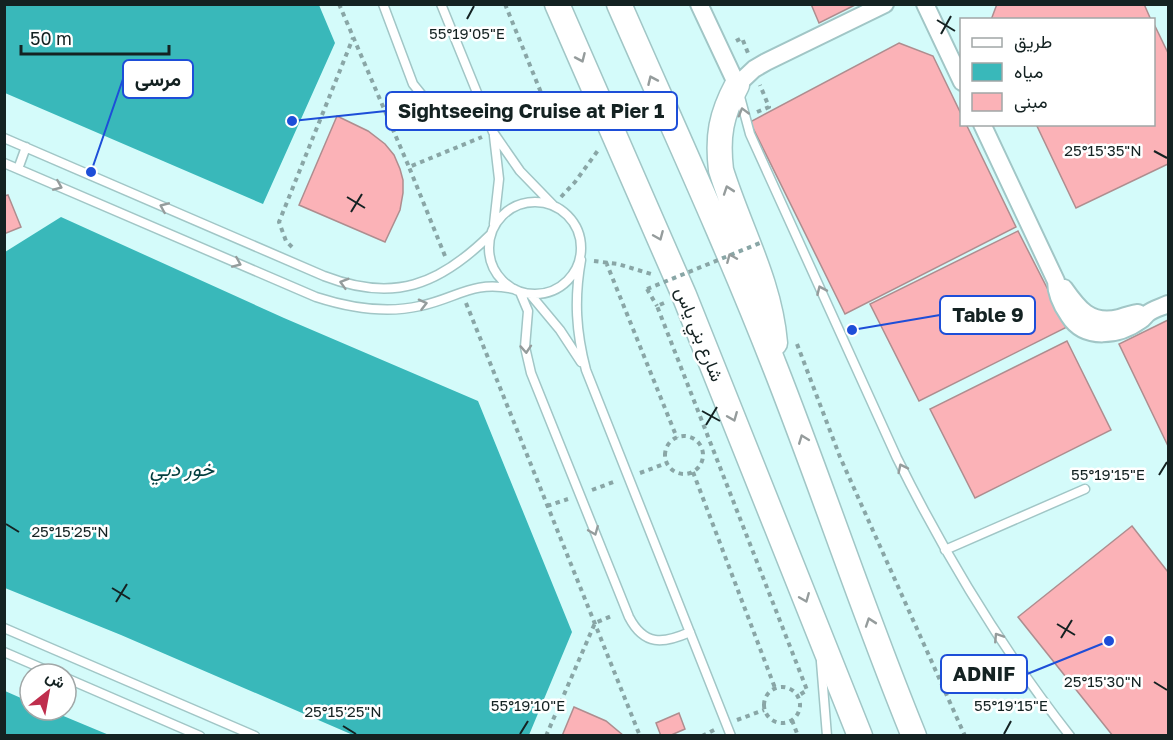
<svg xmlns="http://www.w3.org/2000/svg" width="1173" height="740" font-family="'Golos Text',Vazirmatn,sans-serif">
	<rect width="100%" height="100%" fill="#d4fbfa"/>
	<path fill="#39b8ba" d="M5,4L319,5L335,43L263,204L5,93Z
		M61,217L284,318L478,401L572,632L529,735H353L121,635L5,588V252Z
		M5,691L30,702V710H49L109,735H5Z"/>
	<path fill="#fbb2b7" stroke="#ae8d8f" stroke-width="1.5" d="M811,4H857L819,23Z
		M997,4H1144L1151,20H991Z
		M1154,24L1168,53V164L1076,208L1036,124H1154Z
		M899,43L933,56L962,116V124H966L1016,227L845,314L750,122Z
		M337,116L368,131L385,144L394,155L400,169L403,180V193L400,210L385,242L299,205Z
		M8,195L21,227L4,234V196Z
		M1018,231L1067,327L919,401L870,304Z
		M1168,320V446L1119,344Z
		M1067,341L1111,430L975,498L930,409Z
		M1132,526L1168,572V736H1113L1018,617Z
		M574,707L606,721L624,736H562Z
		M679,713L685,729L669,736H661L656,723Z"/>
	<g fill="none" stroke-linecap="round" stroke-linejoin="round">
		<g stroke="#a1c6c6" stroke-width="11">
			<path id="lane" d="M383,4L413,84L426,100L444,109L454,110L482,105
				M441,4L493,132L520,171L553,205
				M739,93L750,134L897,458C946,557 1002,649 1070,736
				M494,136L499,179L494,224
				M4,138L324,276C394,303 439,285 490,235
				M4,163L316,297C350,308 385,314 420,306C458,298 472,280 514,289
				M18,169L26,147
				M489 248a46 46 0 1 1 92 0a46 46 0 1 1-92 0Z
				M581,260C574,299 576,332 586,370L731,736
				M520,292L528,311L525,347L531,373L629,617C644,646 663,644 690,632
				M530,294L560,330L581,362
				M945,550L1085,489
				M4,628L255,736
				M4,652L55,674
				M821,662L827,736
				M66,678L200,736"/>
		</g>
		<g stroke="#a1c6c6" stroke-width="20">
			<path id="street" d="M699,4L737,85L754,69L766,62L885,4
				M925,4L962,82
				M982,124L1056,281C1056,294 1062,306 1069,316C1085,341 1119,336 1141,320C1143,319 1145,316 1147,314C1153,309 1162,307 1168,304
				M1064,288C1078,308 1090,325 1119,318C1125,316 1131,314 1138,313"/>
		</g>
		<g stroke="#a1c6c6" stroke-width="27">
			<path id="secondary" d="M557,4L684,295L860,736
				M619,4C672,125 727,244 775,367C823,489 864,614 914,736
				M737,85C721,115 717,136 721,170C739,228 770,282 775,343"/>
		</g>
		<path stroke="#89a6a6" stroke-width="4" stroke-dasharray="4.5 4.5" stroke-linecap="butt" d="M339,4L409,167
			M505,4L542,95
			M736,41L742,38L748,53
			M532 111a17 17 0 1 1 34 0a17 17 0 1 1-34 0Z
			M561,99L575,93
			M757,112L769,107L760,85
			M506,127L533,117
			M561,197L575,182L599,149
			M292,247L286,241L279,222L353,38
			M445,256L409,167L482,137
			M594,261L618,264L651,274
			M606,262L677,438
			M647,289L657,306
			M466,303L640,736
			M664,303L657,306L807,690L798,696
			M797,344L840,457L965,736
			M665 455a19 19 0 1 1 38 0a19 19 0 1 1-38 0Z
			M693,472L775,688
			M640,473L667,463
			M592,490L616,481
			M547,506L568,499
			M764 705a18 18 0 1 1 36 0a18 18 0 1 1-36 0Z
			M737,720L764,710
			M792,720L798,736
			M546,736L595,623L614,615
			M702,736L716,729"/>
		<use href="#lane" stroke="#fff" stroke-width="8"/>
		<use href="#street" stroke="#fff" stroke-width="16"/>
		<use href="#secondary" stroke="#fff" stroke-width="24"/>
		<path stroke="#89a6a6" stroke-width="4" stroke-dasharray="4.5 4.5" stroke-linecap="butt" d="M647,289L760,243"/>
	</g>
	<defs><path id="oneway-chevron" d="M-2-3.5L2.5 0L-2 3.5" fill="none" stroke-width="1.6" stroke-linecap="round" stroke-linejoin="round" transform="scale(1.5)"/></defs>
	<g stroke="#959c9c">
		<use href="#oneway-chevron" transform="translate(581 58) rotate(66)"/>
		<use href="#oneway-chevron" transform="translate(652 80) rotate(-114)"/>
		<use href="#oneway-chevron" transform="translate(743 112) rotate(-106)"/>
		<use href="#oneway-chevron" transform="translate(58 186) rotate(23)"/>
		<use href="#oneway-chevron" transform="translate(728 190) rotate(-109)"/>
		<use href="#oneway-chevron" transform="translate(164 207) rotate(-157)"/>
		<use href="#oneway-chevron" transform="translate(659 236) rotate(67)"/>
		<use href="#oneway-chevron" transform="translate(731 258) rotate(-113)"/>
		<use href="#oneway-chevron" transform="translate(237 263) rotate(23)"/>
		<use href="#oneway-chevron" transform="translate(344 283) rotate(-164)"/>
		<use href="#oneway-chevron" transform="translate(821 290) rotate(-114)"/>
		<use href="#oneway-chevron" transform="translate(423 304) rotate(-14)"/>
		<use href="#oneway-chevron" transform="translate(526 349) rotate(86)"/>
		<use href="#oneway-chevron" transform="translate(733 417) rotate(68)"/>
		<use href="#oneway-chevron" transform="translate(803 439) rotate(-111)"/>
		<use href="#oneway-chevron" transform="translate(902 468) rotate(-116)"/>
		<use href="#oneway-chevron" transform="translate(594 531) rotate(68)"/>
		<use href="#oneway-chevron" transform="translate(805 598) rotate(68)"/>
		<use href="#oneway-chevron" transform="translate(870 622) rotate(-109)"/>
		<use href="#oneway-chevron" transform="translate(998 637) rotate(-123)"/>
	</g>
	<path fill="none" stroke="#142222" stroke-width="2" d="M467,19L474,6M937,20L955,31M941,34L951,16M1154,151L1167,158M347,197L365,208M351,212L362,194M702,411L720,421M706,425L717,407M1159,475L1167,462M6,524L19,532M112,588L130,599M116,602L127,584M1057,624L1075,635M1061,638L1072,620M1154,682L1167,690M343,726L356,734M520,734L528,721M1004,734L1011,721"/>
	<g text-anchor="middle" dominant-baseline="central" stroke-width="5" stroke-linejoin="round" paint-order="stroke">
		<g font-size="18" fill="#142222" stroke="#fff">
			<text transform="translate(700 334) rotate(68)">شارع بني ياس</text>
		</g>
		<g font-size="20" font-style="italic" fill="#023d3e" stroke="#fff">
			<text x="182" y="468">خور دبي</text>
		</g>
	</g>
	<g font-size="15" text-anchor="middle" fill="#142222" stroke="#fff" stroke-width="5" stroke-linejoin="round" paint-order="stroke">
		<text x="467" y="39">55°19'05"E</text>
		<text x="1103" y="156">25°15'35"N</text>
		<text x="1108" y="480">55°19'15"E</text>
		<text x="70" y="537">25°15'25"N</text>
		<text x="1103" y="687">25°15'30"N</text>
		<text x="528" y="711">55°19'10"E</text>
		<text x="1011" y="711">55°19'15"E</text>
		<text x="343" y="717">25°15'25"N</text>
	</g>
	<path fill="none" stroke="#1d4ed8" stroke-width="2" d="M91 172L123 79M292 121L386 111M852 330L940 315M1109 641L1027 674"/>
	<g fill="#1d4ed8" stroke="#fff" stroke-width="2">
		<circle cx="91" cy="172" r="6"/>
		<circle cx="292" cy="121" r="6"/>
		<circle cx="852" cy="330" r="6"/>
		<circle cx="1109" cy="641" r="6"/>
	</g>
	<g fill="#fff" stroke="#1d4ed8" stroke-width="2">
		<rect x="123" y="60" width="70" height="38" rx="6"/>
		<rect x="386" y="92" width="291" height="38" rx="6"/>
		<rect x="940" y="296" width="95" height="38" rx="6"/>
		<rect x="941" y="655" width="86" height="38" rx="6"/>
	</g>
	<g font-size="20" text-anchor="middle" font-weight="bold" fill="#142222">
		<text x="158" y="86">مرسی</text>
		<text x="531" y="118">Sightseeing Cruise at Pier 1</text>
		<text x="988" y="322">Table 9</text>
		<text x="984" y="681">ADNIF</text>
	</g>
	<rect width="1173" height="740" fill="none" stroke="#142222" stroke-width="12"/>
	<rect x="960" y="18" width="195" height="108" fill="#ffffff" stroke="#a1a7a7" stroke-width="1.5"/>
	<rect x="972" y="38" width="30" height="9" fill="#ffffff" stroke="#a1a7a7" stroke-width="1.5"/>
	<text x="1014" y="48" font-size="18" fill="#142222">طريق</text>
	<rect x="972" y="63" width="30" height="18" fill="#39b8ba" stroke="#a1a7a7" stroke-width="1.5"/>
	<text x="1014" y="78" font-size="18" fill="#142222">مياه</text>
	<rect x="972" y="93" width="30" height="18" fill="#fbb2b7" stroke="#a1a7a7" stroke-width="1.5"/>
	<text x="1014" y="108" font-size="18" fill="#142222">مبنى</text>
	<g transform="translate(48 692) rotate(31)"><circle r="28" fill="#ffffff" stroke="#a1a7a7" stroke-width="1.5"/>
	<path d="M0-4.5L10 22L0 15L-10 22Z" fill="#bf2e4d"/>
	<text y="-9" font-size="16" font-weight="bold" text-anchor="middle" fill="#142222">ش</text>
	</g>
	<path d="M21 45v9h148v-9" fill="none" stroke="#142222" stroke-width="3"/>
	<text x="30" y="45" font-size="18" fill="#142222" stroke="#ffffff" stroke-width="4.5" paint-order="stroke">50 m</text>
</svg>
